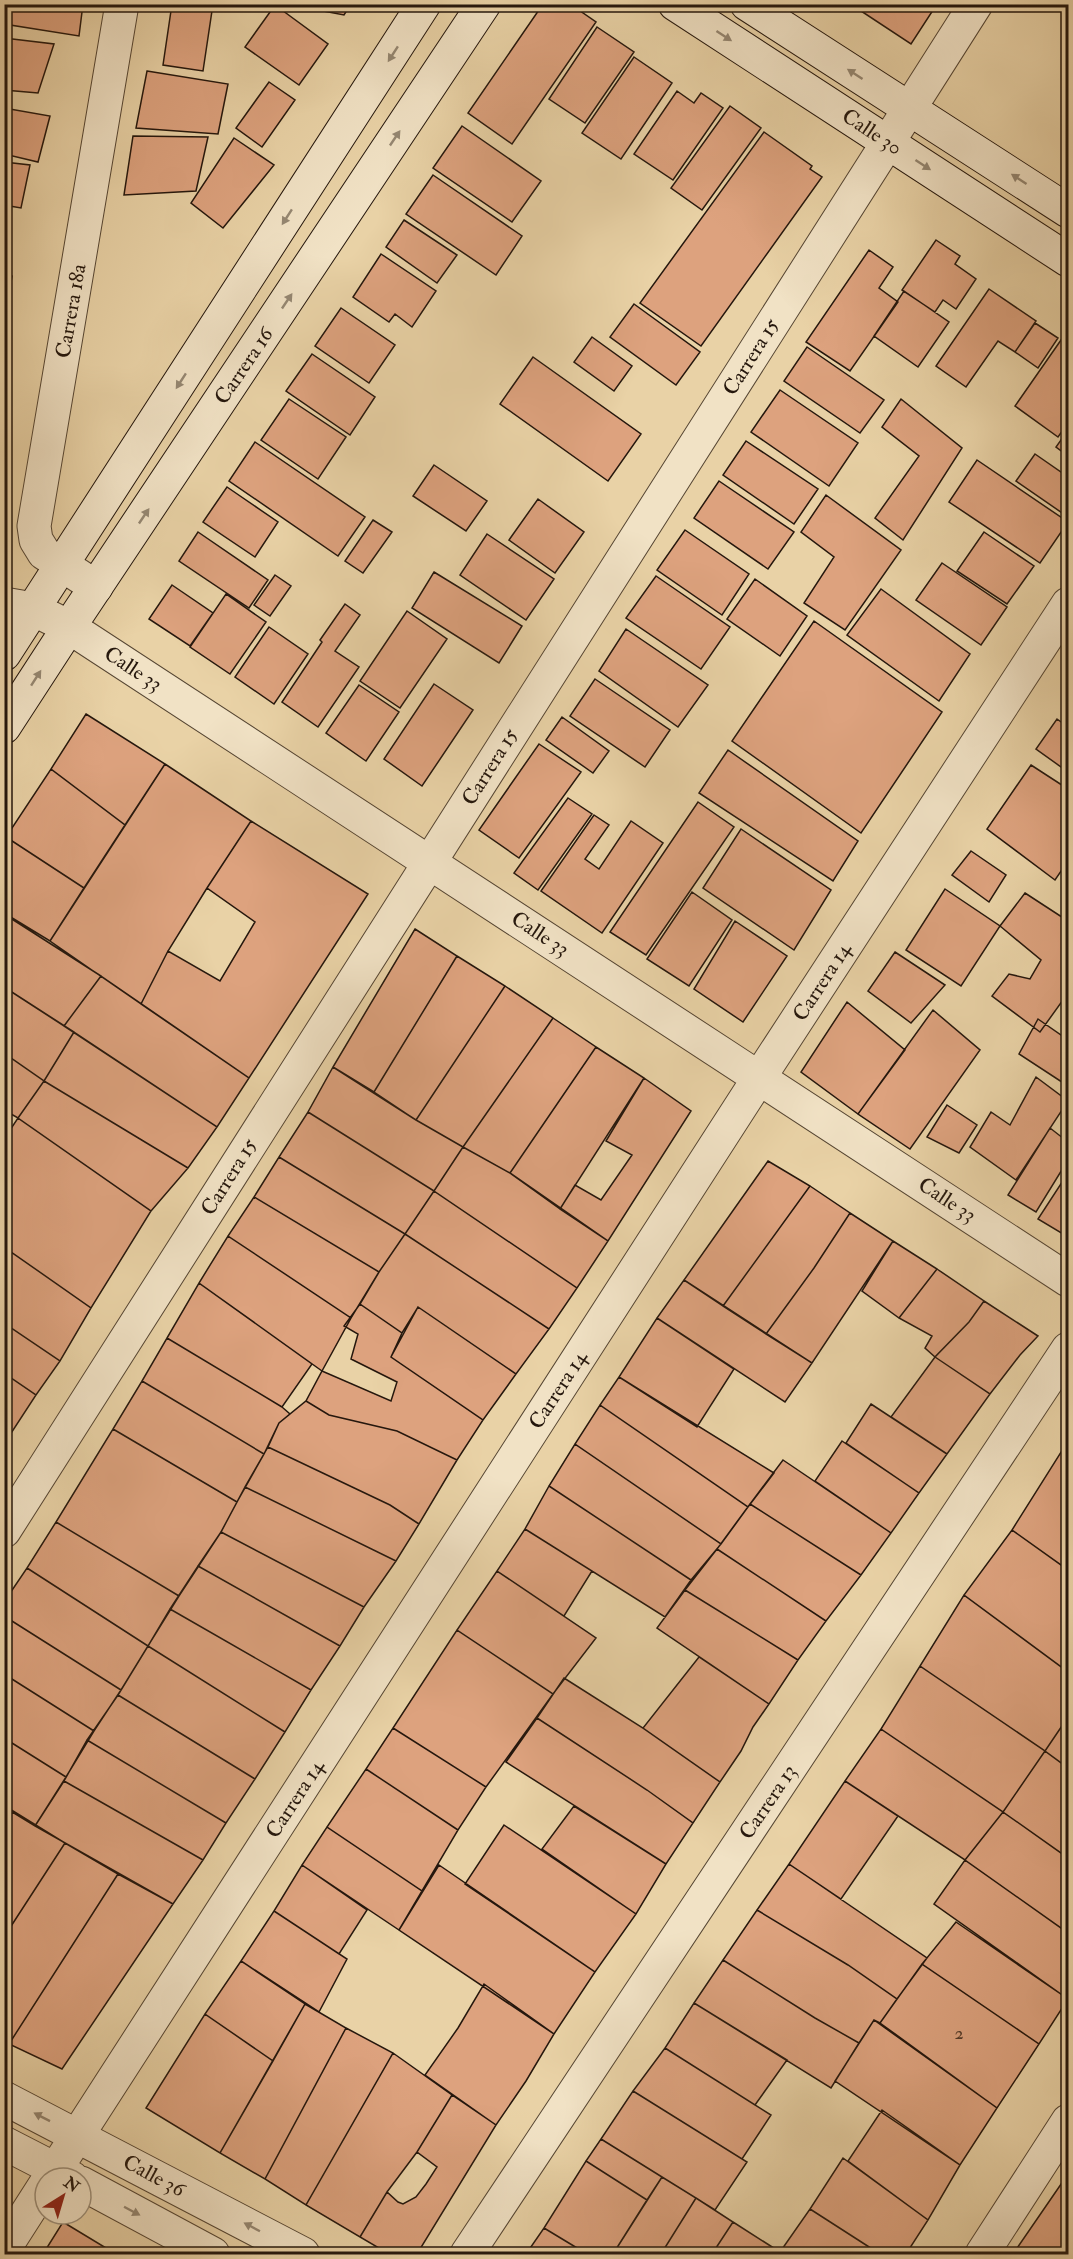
<svg xmlns="http://www.w3.org/2000/svg" width="1073" height="2259" font-family="'IM FELL Double Pica',serif">
	<rect width="100%" height="100%" fill="#e9d2a6"/>
	<filter id="stains"><feTurbulence type="fractalNoise" baseFrequency=".00333" numOctaves="4"/><feColorMatrix values="0 0 0 0 .2 0 0 0 0 .09 0 0 0 0 .02 0 0 0 .5 -.17"/></filter>
	<radialGradient id="worn" r=".72"><stop offset=".6" stop-color="#630" stop-opacity="0"/><stop offset="1" stop-color="#630" stop-opacity=".3"/></radialGradient>
	<path fill="#dda27e" stroke="#25170d" stroke-width="1.5" d="M4,4H83L79,36L4,24Z
		M172,4H213L203,71L163,65Z
		M286,4H351L344,15Z
		M543,4H570L596,22L512,144L468,113Z
		M866,4H937L911,44L861,11Z
		M275,5L328,44L299,85L245,47Z
		M597,27L634,52L585,123L549,99Z
		M4,38L54,44L38,93L4,90Z
		M634,57L672,83L621,159L582,133Z
		M147,71L228,84L218,134L136,128Z
		M269,82L295,100L262,147L236,128Z
		M677,91L694,103L701,93L723,108L673,180L634,154Z
		M730,106L761,128L702,210L671,188Z
		M4,108L50,116L38,162L4,154Z
		M462,126L541,181L512,222L433,168Z
		M764,132L812,166L810,169L822,177L701,346L640,303Z
		M133,136L208,137L196,191L124,195Z
		M234,138L274,165L223,228L191,203Z
		M4,162L30,165L21,208L4,205Z
		M433,175L522,236L496,275L406,214Z
		M404,220L457,255L437,283L386,247Z
		M936,240L960,256L955,264L976,279L956,309L943,300L935,312L902,290Z
		M869,250L893,267L879,288L898,302L850,371L806,342Z
		M381,254L436,291L412,327L395,314L389,322L353,297Z
		M4,274L12,276L4,324Z
		M989,289L1036,321L1015,352L998,341L966,387L936,366Z
		M904,291L949,322L918,367L874,336Z
		M634,304L700,352L676,385L610,337Z
		M341,308L395,345L369,383L315,346Z
		M1035,323L1058,338L1038,368L1015,352Z
		M1068,330V423L1058,437L1015,406Z
		M592,337L632,366L614,391L574,362Z
		M807,347L884,400L860,433L784,381Z
		M312,354L375,397L350,435L286,391Z
		M533,357L641,434L608,481L500,404Z
		M780,390L858,443L829,486L751,432Z
		M289,399L346,437L318,479L261,440Z
		M901,399L962,448L903,540L875,518L919,456L882,427Z
		M1068,430V456L1056,447Z
		M746,441L818,489L794,524L723,475Z
		M255,442L365,517L338,556L229,481Z
		M1035,454L1068,477V517L1016,481Z
		M977,460L1068,522L1040,563L949,502Z
		M434,465L487,501L466,531L413,496Z
		M719,481L794,532L768,569L694,518Z
		M227,487L278,522L255,557L203,522Z
		M826,495L901,550L845,630L804,603L834,557L801,532Z
		M538,499L584,532L555,573L509,540Z
		M373,520L392,532L363,573L345,561Z
		M685,530L749,574L722,615L657,570Z
		M198,532L268,580L249,608L179,561Z
		M984,532L1034,566L1007,604L957,571Z
		M487,534L554,579L526,620L460,575Z
		M942,563L1007,607L981,645L916,600Z
		M434,572L522,626L499,663L412,608Z
		M275,575L291,586L270,616L254,605Z
		M656,576L730,627L701,669L626,618Z
		M755,579L807,616L780,656L727,619Z
		M172,585L213,613L190,646L149,619Z
		M881,589L970,654L939,701L847,635Z
		M226,594L266,622L230,674L190,647Z
		M345,604L360,615L335,651L359,667L318,727L282,702L322,642L320,640Z
		M407,611L447,639L400,708L360,681Z
		M814,621L942,712L861,833L732,741Z
		M269,627L308,654L274,704L235,677Z
		M626,629L708,685L678,727L599,671Z
		M595,679L670,730L645,767L570,716Z
		M434,684L473,710L422,786L384,759Z
		M359,685L399,712L366,761L326,733Z
		M86,714L165,764L125,825L51,769Z
		M562,717L609,751L593,773L546,740Z
		M1057,719L1068,727V772L1036,749Z
		M539,744L581,772L519,858L479,830Z
		M728,750L858,841L833,881L699,793Z
		M165,764L251,821L207,888L168,951L141,1004L50,941Z
		M1031,765L1068,789V861L1055,880L987,829Z
		M51,769L125,825L84,888L6,837Z
		M568,798L592,814L538,890L514,873Z
		M698,802L734,827L646,955L610,932Z
		M594,815L609,825L585,859L599,869L631,821L663,843L602,933L541,891Z
		M251,821L368,894L249,1078L141,1004L168,951L220,981L255,922L207,888Z
		M741,829L831,890L794,950L703,888Z
		M6,837L84,888L50,941L4,913Z
		M971,851L1006,875L989,902L952,875Z
		M945,889L1000,926L961,986L906,950Z
		M692,892L732,920L689,986L647,959Z
		M1025,893L1068,921V993L1040,1032L992,996L1009,974L1030,979L1041,960L1000,926Z
		M4,914L101,976L64,1026L4,987Z
		M735,921L787,956L743,1022L694,989Z
		M415,929L457,956L374,1092L333,1067Z
		M895,952L945,985L911,1023L868,991Z
		M457,956L505,986L416,1120L374,1092Z
		M101,976L249,1078L217,1127L64,1026Z
		M505,986L553,1018L463,1147L416,1120Z
		M4,987L74,1032L44,1081L4,1053Z
		M847,1002L905,1050L858,1114L801,1072Z
		M933,1010L980,1050L910,1149L858,1114Z
		M553,1018L596,1047L510,1173L463,1147Z
		M1038,1019L1068,1040V1086L1019,1054Z
		M74,1032L217,1127L188,1168L44,1081Z
		M596,1047L644,1078L560,1209L510,1173Z
		M4,1053L44,1081L18,1118L4,1110Z
		M333,1067L416,1120L463,1147L434,1191L308,1112Z
		M1036,1077L1068,1101L1016,1180L970,1147L991,1112L1010,1125Z
		M644,1078L691,1111L608,1241L560,1209L575,1185L601,1200L632,1155L606,1141Z
		M44,1081L188,1168L151,1211L18,1118Z
		M947,1105L977,1125L959,1153L927,1137Z
		M308,1112L434,1191L405,1234L279,1157Z
		M18,1118L151,1211L91,1308L4,1247V1139Z
		M1050,1128L1068,1142V1160L1036,1212L1008,1195Z
		M463,1147L510,1173L608,1241L577,1288L434,1191Z
		M279,1157L405,1234L379,1272L254,1197Z
		M768,1161L810,1186L723,1306L684,1280Z
		M1068,1173V1237L1038,1219Z
		M810,1186L850,1213L814,1268L766,1334L723,1306Z
		M434,1191L577,1288L549,1329L405,1234Z
		M254,1197L379,1272L351,1318L228,1236Z
		M850,1213L893,1241L812,1363L766,1334L814,1268Z
		M405,1234L549,1329L516,1374L418,1307L402,1333L360,1304L379,1272Z
		M228,1236L351,1318L322,1371L199,1283Z
		M893,1241L937,1269L899,1318L862,1291Z
		M4,1247L91,1308L60,1361L4,1323Z
		M937,1269L984,1301L969,1322L935,1357L925,1348L932,1336L899,1318Z
		M684,1280L812,1363L785,1402L657,1318Z
		M199,1283L312,1364L282,1407L167,1338Z
		M984,1301L1038,1336L1020,1355L990,1394L935,1357L969,1322Z
		M360,1304L402,1333L391,1357L483,1420L457,1460L397,1431L329,1415L306,1401L322,1371L391,1401L397,1382L351,1359L358,1334L344,1326Z
		M418,1307L516,1374L483,1420L391,1357Z
		M657,1318L734,1369L697,1427L619,1377Z
		M4,1323L60,1361L36,1395L4,1373Z
		M167,1338L282,1407L290,1414L279,1423L264,1454L142,1381Z
		M935,1357L990,1394L947,1454L891,1417Z
		M4,1373L36,1395L4,1444Z
		M619,1377L774,1473L748,1507L600,1405Z
		M142,1381L264,1454L237,1502L113,1429Z
		M306,1401L329,1415L397,1431L457,1460L419,1524L390,1505L268,1447L279,1423Z
		M871,1404L947,1454L919,1493L846,1443Z
		M600,1405L748,1507L721,1544L575,1444Z
		M113,1429L237,1502L221,1532L179,1596L56,1522Z
		M842,1441L919,1493L891,1533L815,1481Z
		M1068,1441V1570L1012,1530Z
		M575,1444L721,1544L691,1580L549,1486Z
		M268,1447L390,1505L419,1524L396,1561L245,1487Z
		M783,1460L891,1533L861,1575L750,1504Z
		M549,1486L691,1580L665,1617L525,1529Z
		M245,1487L396,1561L364,1607L221,1532Z
		M750,1504L861,1575L826,1621L717,1549Z
		M56,1522L179,1596L148,1646L27,1568Z
		M525,1529L592,1571L564,1616L497,1571Z
		M1012,1530L1068,1570V1672L964,1595Z
		M221,1532L364,1607L340,1646L198,1566Z
		M717,1549L826,1621L798,1660L685,1590Z
		M198,1566L340,1646L311,1690L170,1609Z
		M27,1568L148,1646L121,1690L4,1616V1602Z
		M497,1571L596,1638L553,1694L457,1630Z
		M685,1590L798,1660L769,1704L657,1628Z
		M964,1595L1068,1672V1717L1045,1751L920,1666Z
		M170,1609L311,1690L285,1732L148,1646Z
		M4,1616L121,1690L94,1731L4,1674Z
		M457,1630L553,1694L486,1787L393,1728Z
		M148,1646L285,1732L255,1779L118,1695Z
		M699,1657L769,1704L753,1727L741,1751L720,1782L643,1728Z
		M920,1666L1045,1751L1003,1812L881,1729Z
		M4,1674L94,1731L66,1777L4,1738Z
		M564,1678L643,1728L720,1782L693,1823L647,1790L537,1718Z
		M118,1695L255,1779L226,1823L87,1740Z
		M1068,1717V1768L1045,1751Z
		M537,1718L647,1790L693,1823L666,1864L506,1762Z
		M393,1728L486,1787L458,1830L366,1769Z
		M881,1729L1003,1812L965,1860L845,1781Z
		M4,1738L66,1777L35,1826L4,1807Z
		M87,1740L226,1823L203,1860L64,1781Z
		M1045,1751L1068,1768V1858L1003,1812Z
		M366,1769L458,1830L422,1891L327,1827Z
		M64,1781L203,1860L173,1904L35,1826Z
		M845,1781L898,1816L841,1899L789,1864Z
		M4,1805L13,1811L4,1824Z
		M574,1806L666,1864L636,1914L542,1849Z
		M13,1811L65,1843L4,1937V1824Z
		M1003,1812L1068,1858V1933L965,1860Z
		M504,1825L636,1914L595,1972L465,1884Z
		M327,1827L422,1891L399,1930L302,1865Z
		M65,1843L118,1874L9,2044L4,2042V1937Z
		M965,1860L1068,1933V1999L934,1904Z
		M789,1864L927,1958L897,1999L848,1965L757,1910Z
		M302,1865L367,1910L339,1954L274,1911Z
		M439,1865L595,1972L554,2034L399,1930Z
		M118,1874L173,1904L62,2069L9,2044Z
		M757,1910L848,1965L897,1999L880,2023L874,2020L859,2043L815,2018L723,1960Z
		M274,1911L347,1959L319,2012L241,1961Z
		M956,1922L1068,1999L1039,2044L922,1964Z
		M723,1960L815,2018L859,2043L831,2088L694,2003Z
		M241,1961L305,2004L273,2061L205,2014Z
		M922,1964L1039,2044L997,2108L880,2023Z
		M484,1984L554,2034L526,2081L496,2125L425,2075L458,2028Z
		M694,2003L787,2060L755,2105L665,2048Z
		M305,2004L346,2028L265,2179L220,2153Z
		M205,2014L273,2061L220,2153L146,2108Z
		M874,2020L997,2108L960,2165L835,2081Z
		M346,2028L393,2053L306,2205L265,2179Z
		M665,2048L771,2115L742,2159L633,2091Z
		M393,2053L452,2095L417,2152L387,2192L360,2237L306,2205Z
		M633,2091L747,2162L715,2210L601,2139Z
		M452,2095L496,2125L417,2254H389L360,2237L387,2192L398,2202L403,2204L416,2197L426,2184L437,2167L417,2152Z
		M882,2110L960,2165L928,2220L848,2161Z
		M601,2139L662,2177L647,2200L586,2161Z
		M843,2158L928,2220L906,2254H880L810,2209Z
		M586,2161L647,2200L613,2254H587L544,2228Z
		M1068,2174V2254H1013Z
		M662,2177L696,2198L661,2254H613Z
		M696,2198L733,2222L712,2254H661Z
		M810,2209L880,2254H784L780,2252Z
		M63,2222L116,2254H43Z
		M733,2222L780,2252L784,2254H712Z
		M544,2228L587,2254H526Z"/>
	<g fill="none" stroke-linecap="round" stroke-linejoin="round">
		<g stroke="#564633" stroke-width="35">
			<path id="street" d="M96,587L44,553L36,540L34,526L122,4
				M4,604L33,609L69,627L1068,1280
				M4,1531L976,4
				M4,2098L303,2254
				M4,2143L72,2178
				M50,2178L759,1078L1068,604
				M81,2183L213,2254
				M4,2249L45,2185
				M467,2254L1068,1349
				M982,2254L1068,2121"/>
		</g>
		<g stroke="#25170d" stroke-width="35">
			<path id="secondary" d="M675,4L1068,260
				M747,4L1068,211
				M4,654L424,4
				M4,727L69,627L484,4"/>
		</g>
		<use href="#street" stroke="#f1e2c5" stroke-width="33"/>
		<use href="#secondary" stroke="#f1e2c5" stroke-width="33"/>
	</g>
	<defs><path id="oneway-solid" d="M-6-.8H1V-3.2L6.5 0L1 3.2V.8H-6Z" transform="scale(1.5)"/></defs>
	<g fill="#958772">
		<use href="#oneway-solid" transform="translate(724 36) rotate(33)"/>
		<use href="#oneway-solid" transform="translate(393 54) rotate(123)"/>
		<use href="#oneway-solid" transform="translate(855 74) rotate(-147)"/>
		<use href="#oneway-solid" transform="translate(395 138) rotate(-56)"/>
		<use href="#oneway-solid" transform="translate(923 165) rotate(33)"/>
		<use href="#oneway-solid" transform="translate(1019 179) rotate(-147)"/>
		<use href="#oneway-solid" transform="translate(287 217) rotate(123)"/>
		<use href="#oneway-solid" transform="translate(287 301) rotate(-56)"/>
		<use href="#oneway-solid" transform="translate(181 381) rotate(123)"/>
		<use href="#oneway-solid" transform="translate(144 516) rotate(-56)"/>
		<use href="#oneway-solid" transform="translate(36 678) rotate(-57)"/>
		<use href="#oneway-solid" transform="translate(42 2117) rotate(-153)"/>
		<use href="#oneway-solid" transform="translate(132 2211) rotate(28)"/>
		<use href="#oneway-solid" transform="translate(252 2227) rotate(-152)"/>
	</g>
	<g text-anchor="middle" dominant-baseline="central" stroke-width="4.5" stroke-linejoin="round" paint-order="stroke">
		<g font-size="18" fill="#533a29">
			<text x="959" y="2033">2</text>
		</g>
		<g font-size="21" fill="#25170d" stroke="#f1e2c5">
			<text transform="translate(872 132) rotate(33)">Calle 30</text>
			<text transform="translate(71 311) rotate(-80)">Carrera 18a</text>
			<text transform="translate(751 357) rotate(-58)">Carrera 15</text>
			<text transform="translate(244 366) rotate(-56)">Carrera 16</text>
			<text transform="translate(133 669) rotate(33)">Calle 33</text>
			<text transform="translate(490 767) rotate(-58)">Carrera 15</text>
			<text transform="translate(540 934) rotate(33)">Calle 33</text>
			<text transform="translate(822 982) rotate(-57)">Carrera 14</text>
			<text transform="translate(229 1177) rotate(-58)">Carrera 15</text>
			<text transform="translate(947 1200) rotate(33)">Calle 33</text>
			<text transform="translate(558 1390) rotate(-57)">Carrera 14</text>
			<text transform="translate(295 1799) rotate(-57)">Carrera 14</text>
			<text transform="translate(768 1802) rotate(-56)">Carrera 13</text>
			<text transform="translate(154 2176) rotate(28)">Calle 36</text>
		</g>
	</g>
	<rect width="1073" height="2259" fill="none" stroke="#e9d2a6" stroke-width="24"/>
	<rect x="6" y="6" width="1061" height="2247" fill="none" stroke="#25170d" stroke-width="3"/>
	<rect x="12" y="12" width="1049" height="2235" fill="none" stroke="#25170d" stroke-width="1.5"/>
	<g transform="translate(63 2196) rotate(37)"><circle r="28" fill="#f1e2c5" stroke="#9f917b" stroke-width="1.5"/>
	<path d="M0-4.5L10 22L0 15L-10 22Z" fill="#8f2418"/>
	<text y="-9" font-size="16" font-weight="bold" text-anchor="middle" fill="#25170d">N</text>
	</g>
	<rect width="100%" height="100%" filter="url(#stains)"/>
	<rect width="100%" height="100%" fill="url(#worn)"/>
</svg>
